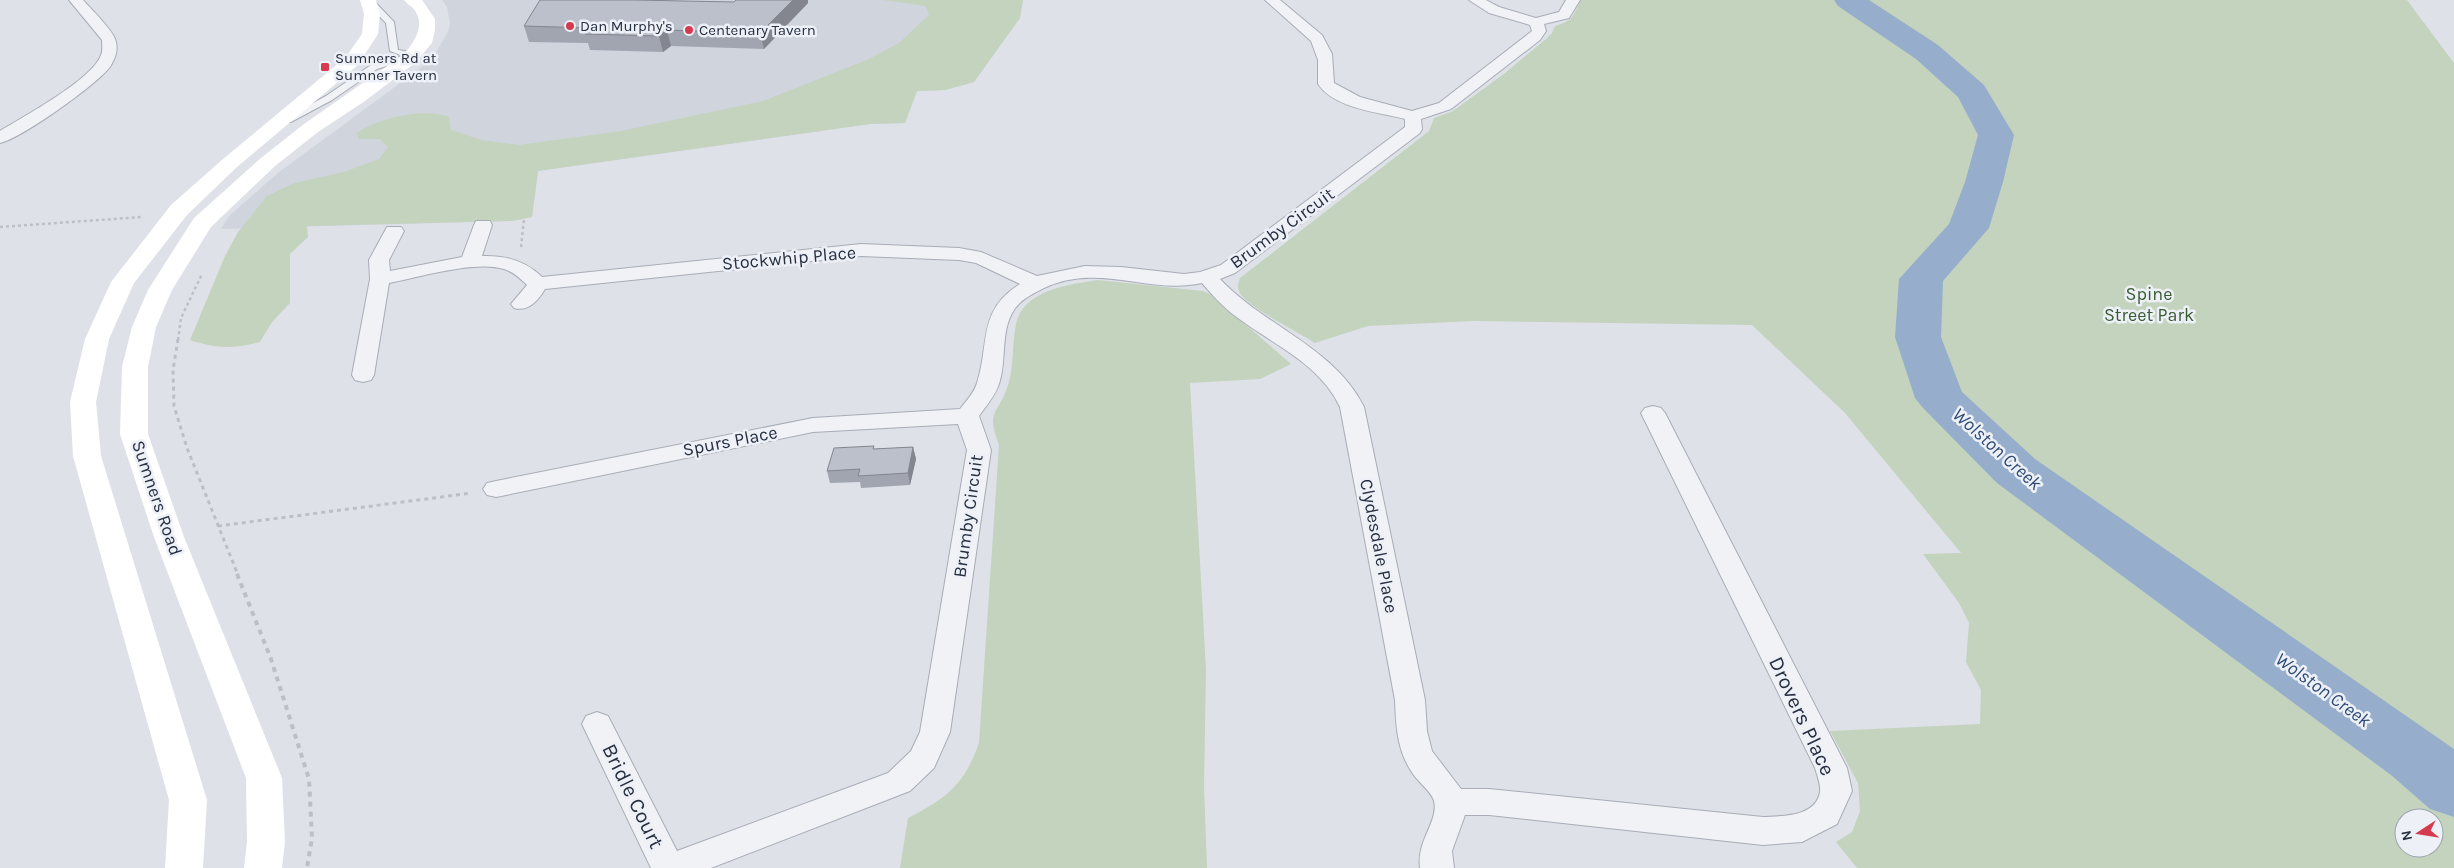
<svg xmlns="http://www.w3.org/2000/svg" width="2454" height="868" font-family="Karla,sans-serif">
	<rect width="100%" height="100%" fill="#dee2e8"/>
	<path fill="#d0d4dd" d="M442,0H1023L1020,18L974,82L945,90L917,91L905,123L870,124L538,171L532,217L512,221L221,229L229,216L279,172L418,70L435,54L448,32L450,24L447,7Z"/>
	<path fill="#c3d3be" fill-rule="evenodd" d="M883,0H1023L1020,18L974,82L945,90L917,91L905,123L870,124L538,171L532,217L512,221L307,226L308,237L290,254V303L272,322L260,342C233,349 217,349 190,340L225,256L238,232L267,196L294,183L344,172L379,159L388,147L380,139H359L357,133C377,118 426,107 449,117L451,130L481,140L519,145L621,131L763,101L869,59L899,43L929,15L926,6Z
		M1581,0H2407L2454,63V868H1857L1836,842L1852,832L1860,811L1858,783L1830,731L1980,724L1981,690L1966,662L1969,623L1959,603L1923,554L1961,553L1845,413L1752,325L1474,321L1368,326L1315,343C1300,333 1247,307 1240,293C1237,288 1238,283 1240,278L1429,131L1434,118L1453,111L1505,73L1546,39L1552,33L1555,26C1575,20 1572,16 1581,0ZM2404,818H2434V848H2404Z
		M1098,280L1203,291L1212,295L1291,364L1260,379L1190,383L1206,670L1204,787L1207,868H900L908,818C947,798 964,785 979,743L999,445C985,409 999,415 1008,385C1014,366 1012,344 1016,324C1023,290 1070,284 1098,280Z"/>
	<g fill="none" stroke-linecap="round" stroke-linejoin="round">
		<path fill="#96aecb" fill-rule="evenodd" d="M1834,0H1869L1938,45L1984,85L2014,135L2003,182L1989,228L1943,281L1941,337L1962,392L2035,459L2454,749V817L2430,809L2391,775L1997,483L1923,408L1915,398L1895,337L1899,279L1949,224L1965,182L1978,135L1958,97L1916,59L1838,6Z"/>
		<g stroke="#a7acb6" stroke-width="2">
			<path id="lane" d="M368,1H374L394,22L398,50L416,53V57L377,69L332,100L291,122H285V118L326,96L371,65L403,56L390,51L386,23L368,5Z"/>
		</g>
		<g stroke="#a7acb6" stroke-width="2">
			<path id="street" d="M69,0H83C91,9 115,32 116,42C118,52 115,58 110,67C96,85 22,138 0,143V131C23,117 93,79 101,55C103,50 102,44 102,40Z
				M1265,0H1280L1322,35L1332,54L1334,83L1360,97L1412,111L1439,103L1532,31L1530,25L1489,13L1469,0H1486L1499,7L1536,18L1559,12L1566,0H1580L1569,18L1544,24L1546,31L1540,40L1451,109L1421,119L1422,129L1420,133L1235,273L1220,279C1264,326 1334,347 1364,407L1425,700L1427,731L1432,751L1461,789H1489L1763,817C1782,816 1816,817 1820,792C1821,785 1817,775 1815,768L1641,413L1645,408L1653,406L1661,408L1665,413L1847,768L1852,791L1837,824L1802,842L1763,845L1489,815H1465L1452,851L1454,868H1420C1416,841 1439,821 1434,801C1431,791 1419,783 1413,774C1397,751 1396,727 1395,700L1340,407C1320,364 1274,345 1238,318C1224,308 1213,296 1202,283C1149,295 1099,262 1044,288C1033,294 1021,299 1014,310C1000,331 1007,361 999,384C995,396 986,406 979,416L991,450L950,732L934,768L910,791L711,868H651L582,724L586,716L597,712L608,716L677,851L888,773L911,751L920,732L967,450L958,424L813,432L496,497L487,495L483,489L487,483L496,481L813,418L960,409C966,401 974,393 977,383C990,343 977,311 1020,284L976,263L959,260L861,256L545,289C538,301 528,312 514,308L511,304L527,285C520,278 513,272 504,269C475,260 420,277 389,283L374,375L371,380L363,382L355,380L352,375L370,279L369,260L387,227H401L404,231L389,260L390,271L462,257L474,225L476,221H490L492,225L482,256C505,255 526,261 542,277L861,244L959,248L981,252L1037,276L1085,266L1121,267L1184,274L1200,272L1221,265L1405,127V119C1378,112 1335,109 1318,84V60L1311,41Z"/>
		</g>
		<path stroke="#bcbfc7" stroke-width="2.5" stroke-dasharray="3 3" stroke-linecap="butt" d="M0,227L142,217
			M521,247L524,219
			M178,340L181,318L202,274"/>
		<path stroke="#bcbfc7" stroke-width="3" stroke-dasharray="4 4" stroke-linecap="butt" d="M178,339L173,370L174,406L187,448L238,575
			M218,526L472,493"/>
		<path stroke="#bcbfc7" stroke-width="4" stroke-dasharray="5 5" stroke-linecap="butt" d="M237,574L271,659L309,779L312,838L307,868"/>
		<use href="#lane" fill="#f1f2f6" fill-rule="evenodd"/>
		<use href="#street" fill="#f1f2f6" fill-rule="evenodd"/>
		<path fill="#fff" fill-rule="evenodd" d="M360,0H376L380,14L378,34L358,65L237,167L187,215L134,283L109,339L96,402L101,456L207,800L203,868H165L169,800L73,456L70,402L85,339L111,282L171,205L223,159L346,57L362,34L364,14Z
			M404,0H422L435,19V30L432,43L415,63L365,101L318,132L275,166L211,227L172,290L156,327L148,367V434L184,537L282,778L285,842L282,868H244L247,842L246,778L154,537L120,434L122,367L132,327L148,290L194,218L261,158L304,124L403,55C414,43 427,24 413,8C410,5 407,4 404,0Z"/>
	</g>
	<path fill="#a1a5af" d="M736,0H808V3L764,49L671,46L663,52L590,50L588,43L529,42L524,26L734,2Z
		M913,447L916,459L910,485L861,488L860,482L830,483L827,471L875,449Z"/>
	<path fill="#83868e" d="M793,0H808V3L764,49L760,33Z
		M667,30L671,46L663,52L659,36Z
		M913,447L916,459L910,485L908,473Z"/>
	<path fill="#bbc0cb" stroke="#83868e" d="M540,0H634L734,2L736,0H793L760,33L667,30L659,36L585,34L591,28L524,26Z
		M874,446L873,449L913,447L908,473L858,476L860,469L827,471L834,448Z"/>
	<g fill="#d53a4e" stroke="#edf0f6" stroke-width="2">
		<circle cx="570" cy="26" r="5"/>
		<circle cx="689" cy="30" r="5"/>
		<rect x="320" y="62" width="10" height="10" rx="2.5"/>
	</g>
	<g text-anchor="middle" dominant-baseline="central" stroke-width="5" stroke-linejoin="round" paint-order="stroke">
		<g font-size="15" fill="#262f40" stroke="#edf0f6" text-anchor="start">
			<text x="580" y="26">Dan Murphy's</text>
			<text x="699" y="30">Centenary Tavern</text>
			<text x="335" y="58">Sumners Rd at<tspan x="335" dy="17">Sumner Tavern</tspan></text>
		</g>
		<g font-size="18" fill="#262f40" stroke="#edf0f6">
			<text transform="translate(1282 228) rotate(-36)">Brumby Circuit</text>
			<text transform="translate(789 258) rotate(-5)">Stockwhip Place</text>
			<text transform="translate(730 441) rotate(-11)">Spurs Place</text>
			<text transform="translate(157 498) rotate(71)">Sumners Road</text>
			<text transform="translate(968 516) rotate(-82)">Brumby Circuit</text>
			<text transform="translate(1379 546) rotate(79)">Clydesdale Place</text>
		</g>
		<g font-size="18" fill="#395c33" stroke="#edf0f6">
			<text x="2149" y="294">Spine<tspan x="2149" dy="21">Street Park</tspan></text>
		</g>
		<g font-size="19" font-style="italic" fill="#2e4c76" stroke="#edf0f6">
			<text transform="translate(1997 449) rotate(42)">Wolston Creek</text>
			<text transform="translate(2323 690) rotate(36)">Wolston Creek</text>
		</g>
		<g font-size="21" fill="#262f40" stroke="#edf0f6">
			<text transform="translate(1802 716) rotate(65)">Drovers Place</text>
			<text transform="translate(633 796) rotate(64)">Bridle Court</text>
		</g>
	</g>
	<g transform="translate(2419 833) rotate(258)"><circle r="24" fill="#edf0f6" stroke="#9da3ad"/>
	<path d="M0-4L9 19L0 12L-9 19Z" fill="#d53a4e"/>
	<text y="-8" font-size="14" font-weight="bold" text-anchor="middle" fill="#262f40">N</text>
	</g>
</svg>
